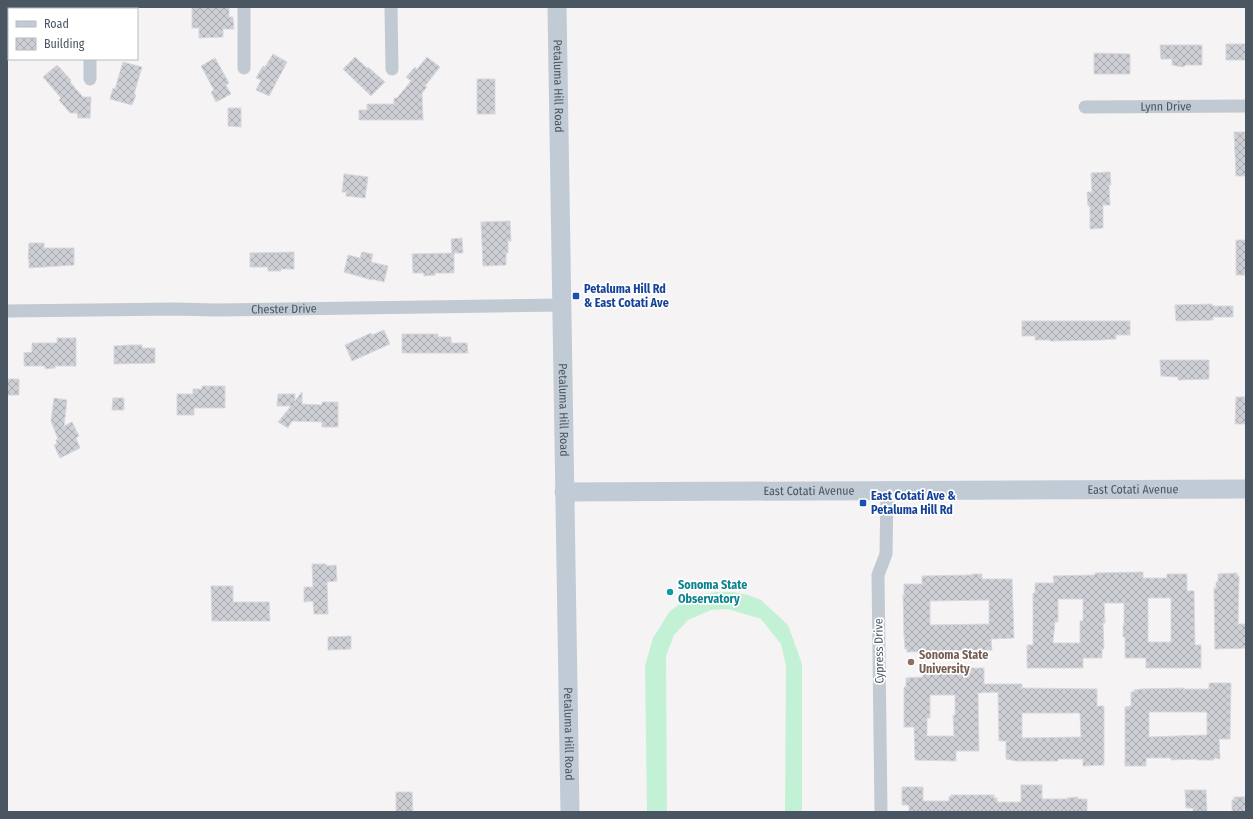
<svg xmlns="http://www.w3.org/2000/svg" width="1253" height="819" font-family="'Fira Sans Condensed',sans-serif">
	<defs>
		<pattern id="building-cross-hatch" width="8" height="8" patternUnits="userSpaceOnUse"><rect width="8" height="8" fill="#cdcfd5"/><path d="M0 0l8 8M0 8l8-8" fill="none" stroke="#a8abb0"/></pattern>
	</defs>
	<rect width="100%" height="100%" fill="#f5f3f3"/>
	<path fill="#c3f1d5" d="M716,592H733L748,595L761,600L788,625L802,664V812H785L786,666L781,644L761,619L728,609L711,610L688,620L674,635L666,656L667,812H647L645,666L653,638L670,611L683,602L699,595Z"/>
	<path fill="url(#building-cross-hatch)" stroke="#d7d9de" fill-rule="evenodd" d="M192,7H229V17H233L234,29H223V37L199,38V28H192Z
		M1226,44H1246V60H1226Z
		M1160,45H1202V65H1186L1183,67L1172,65V59H1161Z
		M1094,53L1130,54V74H1094Z
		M273,54L287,62L269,96L256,90L261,80L256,78L263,66L265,67Z
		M355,57L367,68L368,67L385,82L371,96L343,69Z
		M427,57L440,67L425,86L427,87L422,93L423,120H359V110H367V104H394V98H397L411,81L406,77L415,67L417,69Z
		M215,58L229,83L226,85L231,94L216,102L211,92L214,90L201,66Z
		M123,62L142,67L134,94L136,95L132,105L110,99L113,88L115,89Z
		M57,65L71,80L70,82L83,97H91L90,118H78L77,113H70L59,100L61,98L43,77Z
		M477,79H495V114H477Z
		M228,108H241V127L228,126Z
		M1234,132H1246V176H1236Z
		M1110,172L1111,185H1109L1110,205H1103V228L1090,229V206H1088L1087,192H1092L1091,173Z
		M344,174L368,177L365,198L346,196V192H342Z
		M510,221L511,241H508V253H506V265L483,266L481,222Z
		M462,238L463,253H454V273H435V275L424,276V273H413L412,254L452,253L451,239Z
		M1236,240H1246V275H1236Z
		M29,243H44V248H74V265L29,268V259H28Z
		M294,252V269H281V271H268V267H250V253Z
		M362,252L373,254L371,262L388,266L384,282L372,279V280L344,272L348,255L360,258Z
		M1212,304L1213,306H1233V317H1213V320L1176,321L1175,305Z
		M1022,321H1130V335H1116V339L1101,340L1050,341V340H1035V336H1022Z
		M384,330L390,344L352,361L345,345L371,333L372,335Z
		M402,334H438V337H451V343H467L468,353H402Z
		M57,338H76V366H55V368L45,369V366H24V353L32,352V343H57Z
		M131,345H142V348H155V363L114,364V346Z
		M1160,360H1209V379L1178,380V377L1161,376Z
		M7,379H19V395H7Z
		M202,386H225V408H194V415H177V394H193V389H202Z
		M302,392V404L322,405V402H338V427H322V422L292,421L288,428L278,422L291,406H277L278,394H295V401Z
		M1236,397H1246V424H1235Z
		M54,398L67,400L64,426L72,422L79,436L76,438L80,448L60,458L54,445L57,444L56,440L58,439L51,421Z
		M113,398H124V410H112Z
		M312,564H326V566L336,565L337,581L327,582L328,614H314L313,601L304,602V587H313Z
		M1143,572V578H1167V574H1187V591H1194L1195,645H1201V668H1146V658H1125V637H1123V625H1124V603H1104L1105,623H1103L1104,649H1102V658H1083V668H1027V645H1033V593H1035V583H1054L1053,576L1095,575V573ZM1148,598H1171V642H1148ZM1058,599H1083V621H1080V643H1053L1055,622H1058Z
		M1237,573V576H1239L1238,624H1246V648L1215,649L1214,588H1216V582H1218V574Z
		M972,574H982V579H1012L1014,638L991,639L992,650L907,652V649H905L904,635L903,595H904V584H922V576L972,575ZM989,600V624L930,625V601Z
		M211,586H233V602H269L270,621H212Z
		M351,636V649L328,650V637Z
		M923,668H984V684H1022V688L1097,689V706H1104V765L1083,766V759H1058V761H1016L1006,759V741H999L998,692L978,693L979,751H956V761L915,760L914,727H904V687H906V678L923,677ZM930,695H955V715H953L954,736H927V718H930ZM1022,713H1080L1081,737L1022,738Z
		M1209,683H1231L1230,739H1219L1220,759L1214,758V760H1197V759L1171,760V758H1146V766H1125V707L1131,706V692H1134V690L1141,689L1184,688V689H1209ZM1149,712H1207V735L1149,737Z
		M1021,785H1042V799H1067V798L1078,797V799H1087V812H909V805H902V787H923V801H949V797H951V795H994V798H997V802H1021Z
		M1185,790H1206L1207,812H1193V808H1186Z
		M396,792H412L413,812H396Z
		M1234,797H1246V812H1232V800H1234Z"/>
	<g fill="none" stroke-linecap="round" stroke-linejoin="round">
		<g stroke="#c1cad2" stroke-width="13">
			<path d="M90,7V9"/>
			<path d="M244,7V68"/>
			<path d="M391,7L392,69"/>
			<path d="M90,59V79"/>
			<path id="s1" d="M1085,107L1246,106"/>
			<path id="s2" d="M7,311L175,309L215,310L561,305"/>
			<path d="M881,812L878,575L886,554L887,491"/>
		</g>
		<g stroke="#c1cbd6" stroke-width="19">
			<path id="s3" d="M557,7L570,812"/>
			<path id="s4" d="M564,492L1246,489"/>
		</g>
	</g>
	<g fill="#1a4fb4" stroke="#fff" stroke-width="1.5">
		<rect x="572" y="292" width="8" height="8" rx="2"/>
		<rect x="859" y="499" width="8" height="8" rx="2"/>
	</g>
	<circle fill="#0f9aa8" stroke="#fff" stroke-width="1.5" cx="670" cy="592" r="4"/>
	<circle fill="#8d6e63" stroke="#fff" stroke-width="1.5" cx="911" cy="662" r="4"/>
	<g text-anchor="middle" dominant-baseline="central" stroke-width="3.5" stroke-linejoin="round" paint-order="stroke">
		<g font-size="12" fill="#4a5661" stroke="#fff">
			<text stroke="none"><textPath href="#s3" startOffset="79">Petaluma Hill Road</textPath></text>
			<text stroke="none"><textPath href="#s1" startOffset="81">Lynn Drive</textPath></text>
			<text stroke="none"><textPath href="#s2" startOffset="277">Chester Drive</textPath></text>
			<text stroke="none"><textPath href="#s3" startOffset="403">Petaluma Hill Road</textPath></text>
			<text stroke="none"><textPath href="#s4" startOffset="569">East Cotati Avenue</textPath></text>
			<text stroke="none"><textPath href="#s4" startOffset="245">East Cotati Avenue</textPath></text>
			<text transform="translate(879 651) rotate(-91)">Cypress Drive</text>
			<text stroke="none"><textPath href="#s3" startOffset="727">Petaluma Hill Road</textPath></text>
		</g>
		<g font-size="12" font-weight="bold" fill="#164399" stroke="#fff" text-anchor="start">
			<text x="584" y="289">Petaluma Hill Rd<tspan x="584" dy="14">&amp; East Cotati Ave</tspan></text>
			<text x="871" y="496">East Cotati Ave &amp;<tspan x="871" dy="14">Petaluma Hill Rd</tspan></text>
		</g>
		<g font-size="12" font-weight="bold" fill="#0d838f" stroke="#fff" text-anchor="start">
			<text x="678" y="585">Sonoma State<tspan x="678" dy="14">Observatory</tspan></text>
		</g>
		<g font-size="12" font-weight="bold" fill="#785e54" stroke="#fff" text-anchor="start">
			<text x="919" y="655">Sonoma State<tspan x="919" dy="14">University</tspan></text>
		</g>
	</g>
	<rect width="1253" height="819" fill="none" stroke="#4a5661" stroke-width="16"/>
	<rect x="8" y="8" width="130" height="52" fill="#ffffff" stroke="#b7bbc0"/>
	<rect x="16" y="21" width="20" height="6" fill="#c1cbd6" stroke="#b7bbc0"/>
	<text x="44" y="28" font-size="12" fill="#4a5661">Road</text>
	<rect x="16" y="38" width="20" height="12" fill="url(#building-cross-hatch)" stroke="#b7bbc0"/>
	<text x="44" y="48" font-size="12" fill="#4a5661">Building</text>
</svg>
